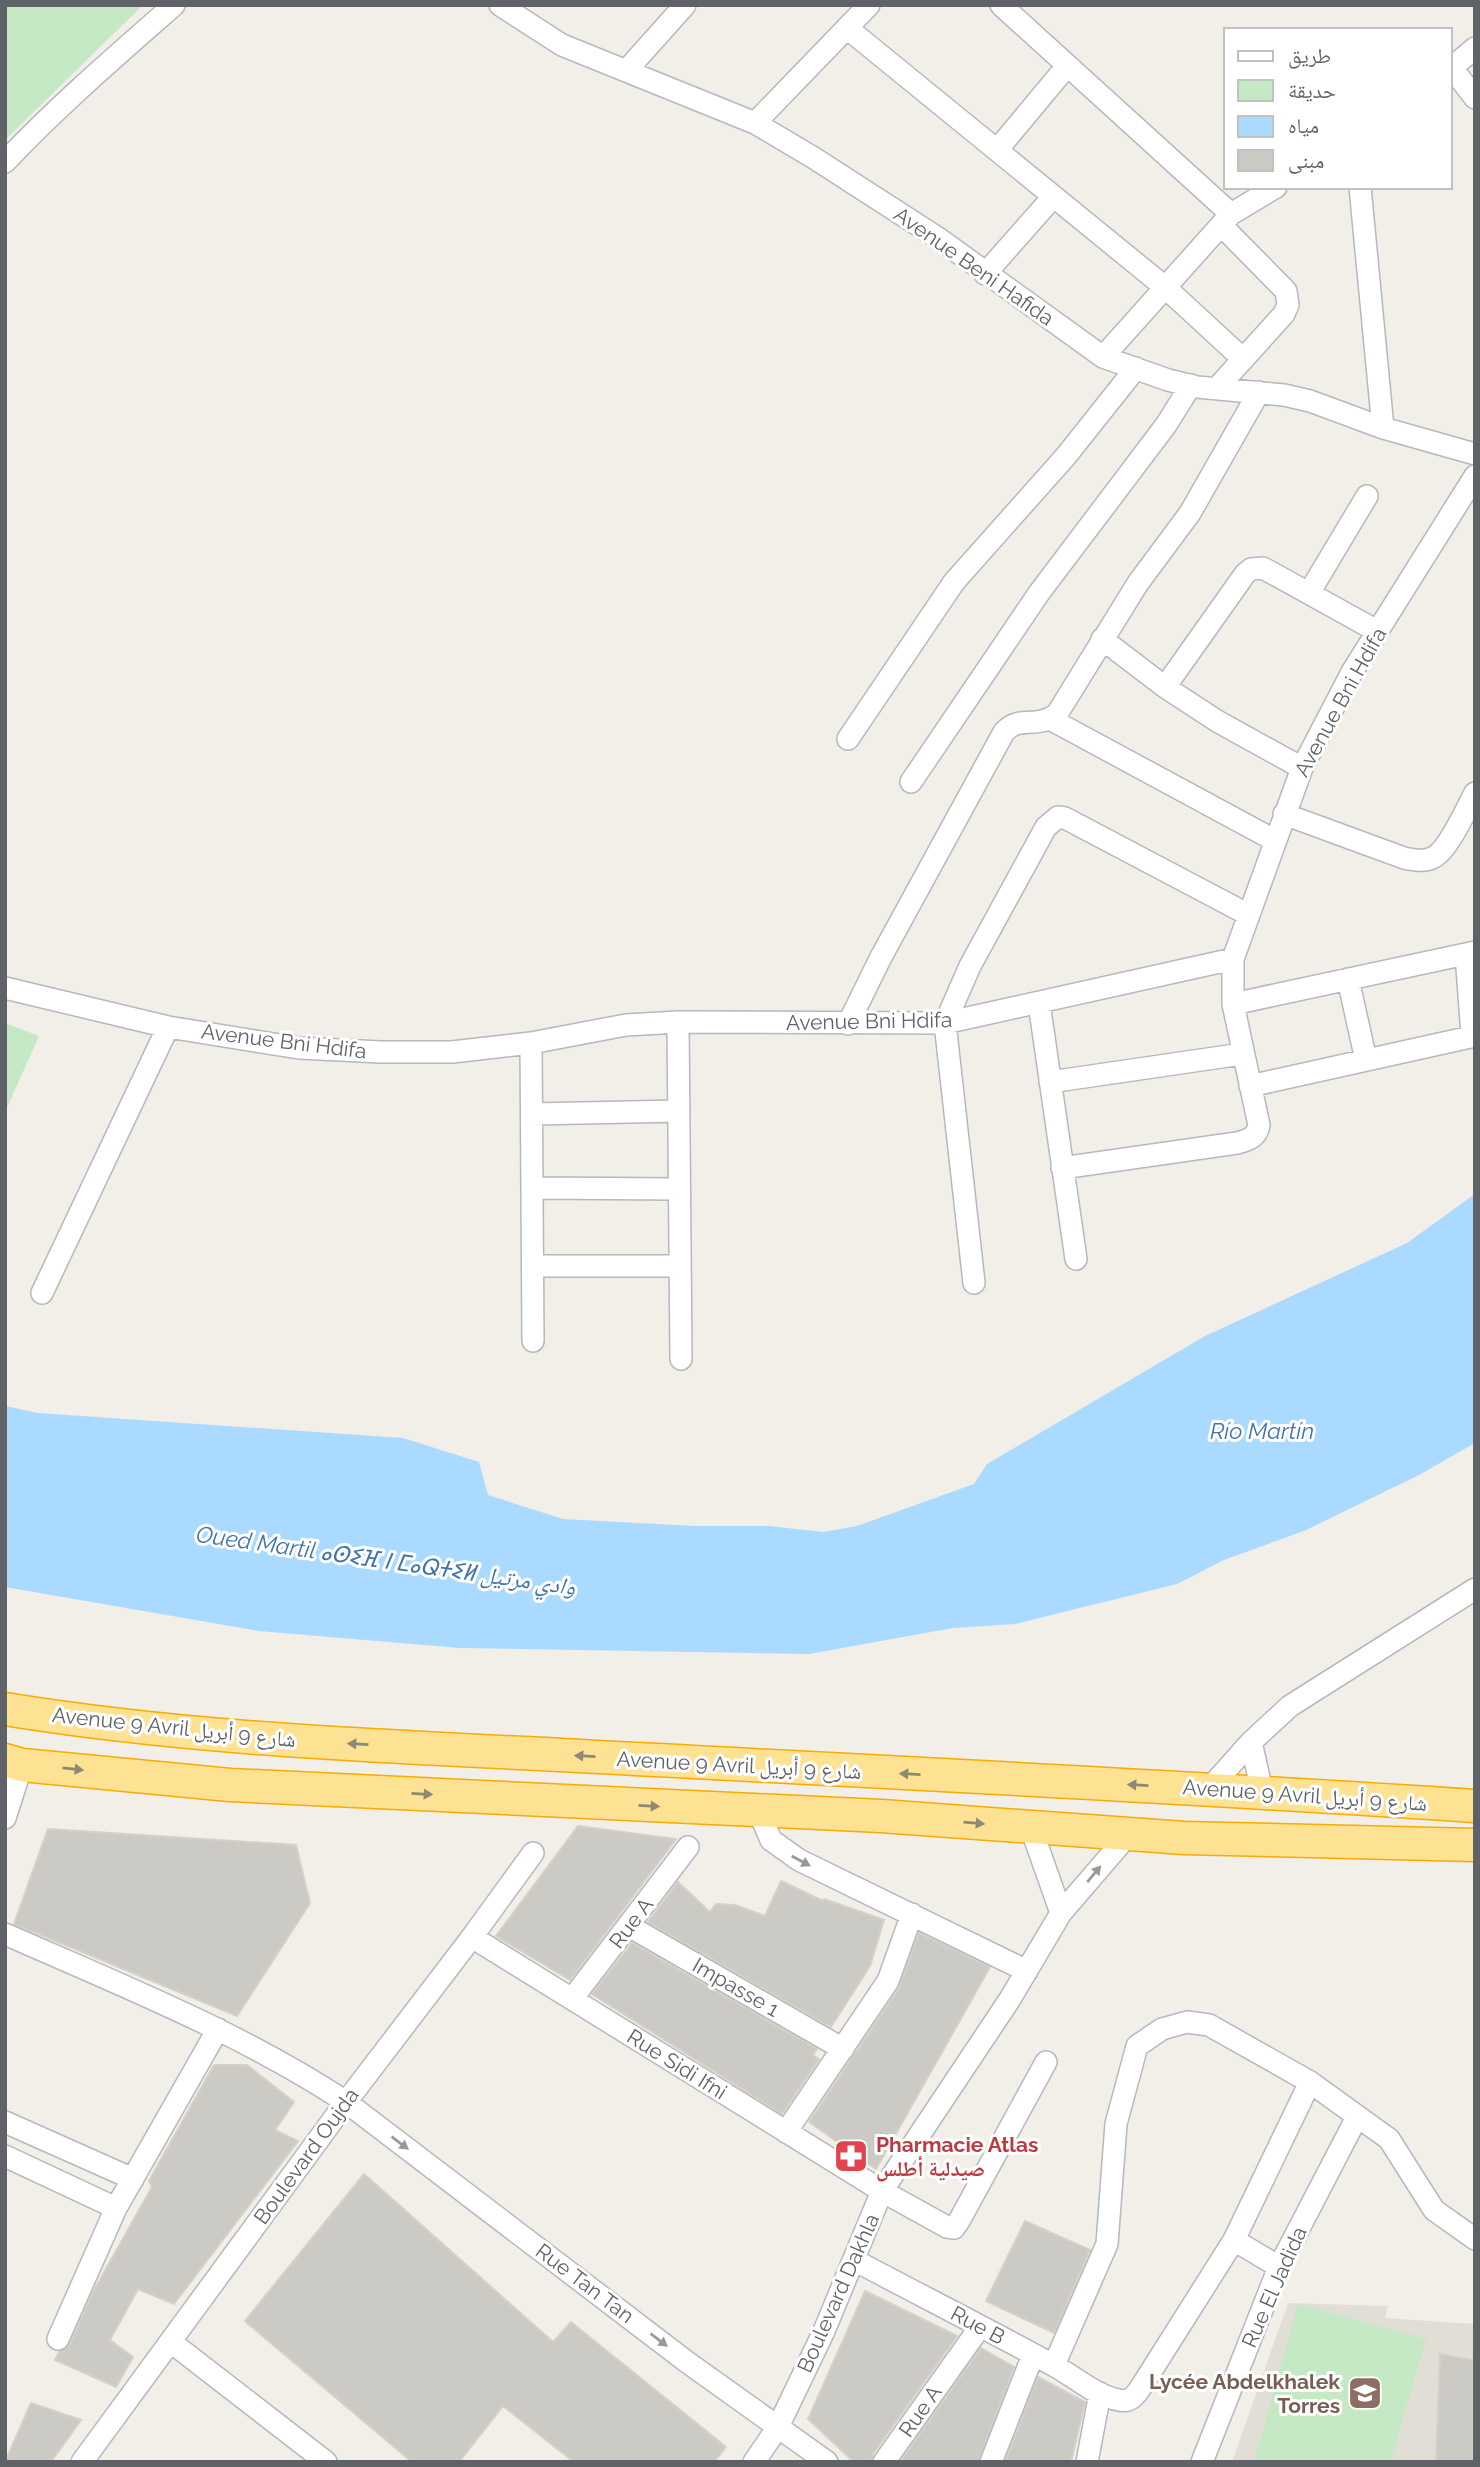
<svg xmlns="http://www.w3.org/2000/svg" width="1480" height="2467" font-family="Raleway,'Noto Naskh Arabic','Noto Sans Tifinagh',sans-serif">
	<rect width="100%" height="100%" fill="#f1efe8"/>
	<path fill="#e1ded6" d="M1288,2303L1388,2306L1385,2318L1475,2324V2462H1232Z"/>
	<path fill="#c5e8c5" d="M5,5H143L5,140Z
		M5,1023L39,1036L5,1112Z
		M1298,2304L1426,2339L1390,2462H1254Z"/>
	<path fill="#aadaff" d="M1475,1194V1443L1419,1475L1306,1530L1224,1560L1177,1584L1015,1624L953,1628L809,1654L460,1648L259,1631L5,1587V1406L38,1413L403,1438L479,1462L488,1495L563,1519L694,1526H769L823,1532L857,1526L974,1484L987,1464L1205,1336L1407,1243Z"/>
	<path fill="#cccac5" stroke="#d6d1c6" stroke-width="2" d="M578,1826L676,1839L570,1980L496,1936Z
		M48,1829L296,1845L310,1903L237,2016L14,1924Z
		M781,1881L823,1901L824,1899L884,1920L870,1966L831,2027L648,1922L678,1882L710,1912L716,1904L735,1905L765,1916Z
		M919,1933L990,1967L876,2169L809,2122L899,1988Z
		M632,1943L817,2049L813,2055L819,2059L782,2114L592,1994Z
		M214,2065H247L294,2102L275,2130L298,2141L174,2304L138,2289L110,2340L133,2357L116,2387L55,2360L59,2352L70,2344L93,2292L152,2187L149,2181Z
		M364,2174L553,2342L571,2322L726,2447L714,2462H574L503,2406L459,2462H412L245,2321Z
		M1025,2221L1090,2250L1054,2333L986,2301Z
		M865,2291L957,2336L873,2454L871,2462H854L808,2419Z
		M981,2348L1014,2367L978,2462H900Z
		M1440,2354L1473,2360V2462H1436Z
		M1038,2377L1085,2402L1071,2462H1005Z
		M31,2403L81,2420L51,2462H5Z"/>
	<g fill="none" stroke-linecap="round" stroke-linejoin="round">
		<g stroke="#b5b8bc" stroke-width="24">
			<path id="minor" d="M500,5L562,45L755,123L814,158L938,238L1103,357L1168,380L1197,387L1284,395L1310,401L1383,428L1475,454
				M1001,5L1231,214
				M847,28L1166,288L1243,359
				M1452,68L1475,98
				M1450,69L1475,48
				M626,71L685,5
				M755,123L869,5
				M997,150L1067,66
				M5,162C58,106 116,56 174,5
				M1360,187L1383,428
				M985,274L1053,197
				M1103,357L1231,214L1276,187
				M1217,388L1284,314L1288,305L1286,291L1221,225
				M1309,593L1367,496
				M1102,639L1165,687L1217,721L1302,768
				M1165,687L1245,574L1251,569L1263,568L1377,631
				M1050,719L1274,840
				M848,739L954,582L1066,456L1136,368
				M911,782L1039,593L1166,425L1191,385
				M1284,814L1404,858C1414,860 1423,862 1432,858C1448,852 1466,809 1475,793
				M1466,954L1472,1036
				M1348,979L1366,1060
				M5,988L168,1027L299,1048L381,1052H452L531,1043L626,1025L678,1022L945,1023L1233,959L1302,768L1352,672L1475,476
				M1039,1003L1076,1259
				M1233,1004L1475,952
				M678,1022L681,1359
				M848,1024L881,957L1004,732C1021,714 1035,730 1057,714L1138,583L1190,513L1259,392
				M531,1043L533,1341
				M1050,1082L1242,1054
				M1250,1086L1475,1036
				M532,1114L679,1111
				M1062,1168L1237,1143C1249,1140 1257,1137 1259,1125L1233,1004V959
				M532,1188L679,1189
				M533,1266H680
				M974,1283L945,1023L970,966L1046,827L1058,817L1065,818L1247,914
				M42,1293L168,1027
				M1251,1742L1262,1791
				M1209,1789L1251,1742L1290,1706L1475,1589
				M759,1812L771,1840L799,1860L1027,1971
				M5,1818L22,1765
				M1031,1828L1061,1913
				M629,1926L843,2049
				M5,1934C121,1985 239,2032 346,2102L687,2362L827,2462
				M472,1937L882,2191L947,2227L954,2228L959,2221L1046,2062
				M572,1999L688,1847
				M5,2122L133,2179
				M786,2132L888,1981L912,1914
				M5,2156L116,2208
				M1234,2240L1279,2267
				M854,2260C920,2295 987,2329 1053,2365C1074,2376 1095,2396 1119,2400C1132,2403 1137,2393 1143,2384L1234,2240L1310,2082
				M58,2339L116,2208L218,2029
				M171,2342L326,2462
				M1054,2365L1107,2244L1116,2124L1137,2046L1162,2029L1187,2022L1209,2025L1310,2082L1389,2139L1434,2210L1475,2239
				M82,2462L346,2102L472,1937L533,1853
				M754,2462L778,2427L824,2331L882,2191L1010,1999L1061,1913L1128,1835
				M884,2462L980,2327
				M991,2462L1033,2355
				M1087,2462L1100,2393
				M1202,2462L1279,2267L1357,2117"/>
		</g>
		<g stroke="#f9ab00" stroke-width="35">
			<path id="highway" d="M5,1709C195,1740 388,1746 580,1756C879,1772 1177,1786 1475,1806
				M5,1760L22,1765L230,1785L881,1816L1184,1838L1475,1845"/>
		</g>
		<use href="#minor" stroke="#fff" stroke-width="21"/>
		<use href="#highway" stroke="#fde293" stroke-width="32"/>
	</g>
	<defs><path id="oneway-solid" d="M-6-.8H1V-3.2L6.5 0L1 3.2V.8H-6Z" transform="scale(1.75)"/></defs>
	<g fill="#8e8975">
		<use href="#oneway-solid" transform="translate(358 1744) rotate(-177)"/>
		<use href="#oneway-solid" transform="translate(585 1756) rotate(-177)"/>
		<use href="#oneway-solid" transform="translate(73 1769) rotate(6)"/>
		<use href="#oneway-solid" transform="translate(910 1774) rotate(-177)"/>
		<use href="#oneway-solid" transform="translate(1138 1785) rotate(-177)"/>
		<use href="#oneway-solid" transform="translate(422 1794) rotate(3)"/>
		<use href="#oneway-solid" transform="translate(649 1806) rotate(3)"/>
		<use href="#oneway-solid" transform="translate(974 1823) rotate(5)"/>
	</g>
	<g fill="#979a9d">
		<use href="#oneway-solid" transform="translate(801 1861) rotate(28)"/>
		<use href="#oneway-solid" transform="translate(1094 1874) rotate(-50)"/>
		<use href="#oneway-solid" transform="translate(400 2143) rotate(37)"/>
		<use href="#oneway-solid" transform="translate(659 2340) rotate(37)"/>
	</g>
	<defs>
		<g id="pharmacy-square" transform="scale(1.75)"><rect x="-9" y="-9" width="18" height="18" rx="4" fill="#e0444e" stroke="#fff"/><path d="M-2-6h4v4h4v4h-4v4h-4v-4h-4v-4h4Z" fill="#fff"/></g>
		<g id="school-square" transform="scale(1.75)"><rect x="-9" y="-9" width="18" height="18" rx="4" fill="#8d6e63" stroke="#fff"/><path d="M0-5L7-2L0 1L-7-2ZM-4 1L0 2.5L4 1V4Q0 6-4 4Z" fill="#fff"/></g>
	</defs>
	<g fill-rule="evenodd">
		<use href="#pharmacy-square" x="851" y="2156"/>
		<use href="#school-square" x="1365" y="2393"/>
	</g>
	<g text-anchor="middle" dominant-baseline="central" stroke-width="6" stroke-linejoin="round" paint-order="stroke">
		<g font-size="21" fill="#5f6368" stroke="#fff">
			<text transform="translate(974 266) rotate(35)">Avenue Beni Hafida</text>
			<text transform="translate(1340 702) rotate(-61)">Avenue Bni Hdifa</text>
			<text transform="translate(869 1021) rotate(-1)">Avenue Bni Hdifa</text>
			<text transform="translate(284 1041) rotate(7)">Avenue Bni Hdifa</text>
			<text transform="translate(174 1727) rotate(6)">Avenue 9 Avril شارع 9 أبريل</text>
			<text transform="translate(739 1765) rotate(3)">Avenue 9 Avril شارع 9 أبريل</text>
			<text transform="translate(1305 1795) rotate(4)">Avenue 9 Avril شارع 9 أبريل</text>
			<text transform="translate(631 1923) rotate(-53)">Rue A</text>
			<text transform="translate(736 1987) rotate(30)">Impasse 1</text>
			<text transform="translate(677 2064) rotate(32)">Rue Sidi Ifni</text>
			<text transform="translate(306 2156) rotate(-54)">Boulevard Oujda</text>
			<text transform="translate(585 2283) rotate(37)">Rue Tan Tan</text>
			<text transform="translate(1274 2287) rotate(-66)">Rue El Jadida</text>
			<text transform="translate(838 2293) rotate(-66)">Boulevard Dakhla</text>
			<text transform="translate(978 2325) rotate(28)">Rue B</text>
			<text transform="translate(920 2411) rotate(-55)">Rue A</text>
		</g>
		<g font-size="21" font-weight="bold" fill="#be3a42" stroke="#fff" text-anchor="start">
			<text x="876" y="2144">Pharmacie Atlas<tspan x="876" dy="24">صيدلية أطلس</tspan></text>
		</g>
		<g font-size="21" font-weight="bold" fill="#785e54" stroke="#fff" text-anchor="end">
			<text x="1340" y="2381">Lycée Abdelkhalek<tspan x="1340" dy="24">Torres</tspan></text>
		</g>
		<g font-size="23" font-style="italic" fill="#4174aa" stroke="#fff">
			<text x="1262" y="1430">Río Martín</text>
			<text transform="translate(386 1560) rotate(8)">Oued Martil ⴰⵙⵉⴼ ⵏ ⵎⴰⵕⵜⵉⵍ وادي مرتيل</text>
		</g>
	</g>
	<rect width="1480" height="2467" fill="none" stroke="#5f6368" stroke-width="14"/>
	<rect x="1224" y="28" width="228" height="161" fill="#ffffff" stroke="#bfc1c3" stroke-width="2"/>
	<rect x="1238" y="51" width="35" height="10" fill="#ffffff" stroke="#bfc1c3" stroke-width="2"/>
	<text x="1288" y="63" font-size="21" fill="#5f6368">طريق</text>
	<rect x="1238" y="80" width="35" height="21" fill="#c5e8c5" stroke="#bfc1c3" stroke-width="2"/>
	<text x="1288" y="98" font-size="21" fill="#5f6368">حديقة</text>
	<rect x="1238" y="116" width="35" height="21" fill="#aadaff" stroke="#bfc1c3" stroke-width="2"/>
	<text x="1288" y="133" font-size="21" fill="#5f6368">مياه</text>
	<rect x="1238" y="150" width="35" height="21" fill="#cccac5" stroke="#bfc1c3" stroke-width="2"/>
	<text x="1288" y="168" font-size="21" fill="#5f6368">مبنى</text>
</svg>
